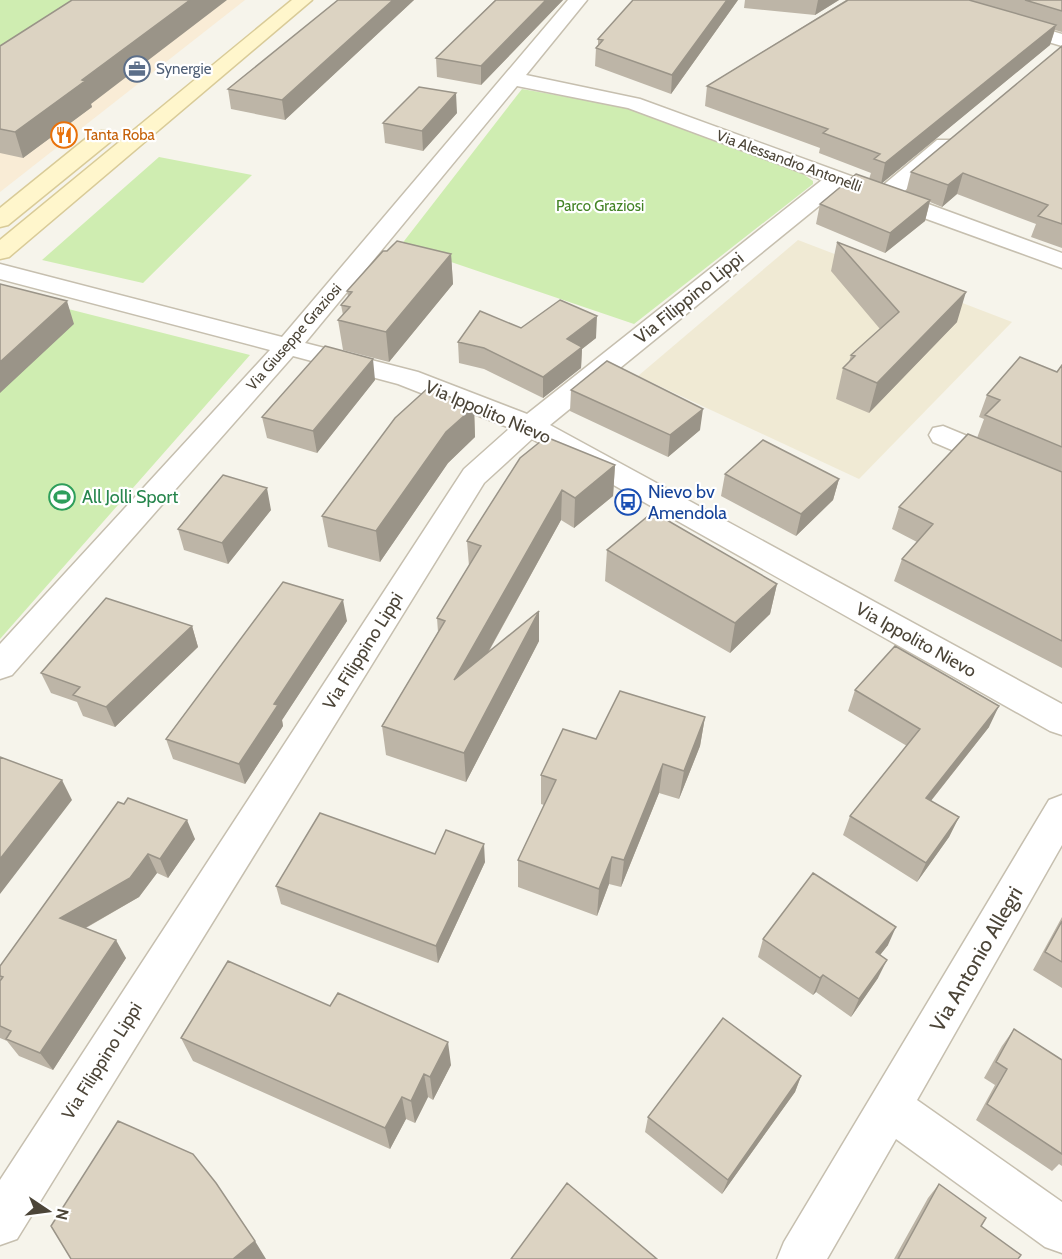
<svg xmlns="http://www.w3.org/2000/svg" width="1062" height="1259" font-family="Cabin,sans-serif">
	<rect width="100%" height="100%" fill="#f6f4eb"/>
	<path fill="#f9ecd6" d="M0,0H245L0,192Z"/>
	<path fill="#f0ead4" d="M798,240L1012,322L859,479L638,376Z"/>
	<path fill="#cfedb1" d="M0,0H85L0,60Z
		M522,89L624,107L800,172L813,181V184L634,324L401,245Z
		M159,157L252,175L143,283L42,260Z
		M1,292L250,355L0,639V293Z"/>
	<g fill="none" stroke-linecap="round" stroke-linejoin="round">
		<g stroke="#c6bfaf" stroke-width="3">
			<path id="street" d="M568,0H587L526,75L640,99L881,187L937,140H953L956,145L953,150L901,194L1062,253V268L841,188L550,425L1062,704V735L1050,731L532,439L484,483L17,1239L0,1245V1180L464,469L510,428L398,384L293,356L12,675L0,679V644L270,350L0,279V264L282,337ZM517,86L628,108L822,180L527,414L418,372L305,343Z
				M918,0H947L1062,34V46L920,4Z
				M943,426L1062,475V497L933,442L929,435L933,428Z
				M1062,795V845L917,1100L1062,1202V1253L1045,1247L896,1139L827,1259H777L784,1242L1049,800Z"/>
		</g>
		<g stroke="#d9cb98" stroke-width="3">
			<path id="secondary" d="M292,0H312L9,257L0,259V240Z
				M102,131L110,132L113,137L110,142L8,225L0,227V208L94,132Z"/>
		</g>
		<use href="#street" fill="#fff" fill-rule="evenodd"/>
		<use href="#secondary" fill="#fff6cc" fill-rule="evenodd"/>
	</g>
	<path fill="#bdb5a7" d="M338,0H414L285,120L231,109L228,89Z
		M495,0H563L481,85L437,77L436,58Z
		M738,0L671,94L595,66L596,48L598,45V39Z
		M745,0H839L815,15L744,8Z
		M846,0H1062V32L1055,30L1050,45L882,183L906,192L911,172L1062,46V248L1031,237L1036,224L957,194L942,207L930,202L925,221L885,253L816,224L820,204L869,179L871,173L819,153L820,148L705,106L707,86Z
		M0,46L91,104L92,107L23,158L0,153Z
		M457,113L423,151L385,143L383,123Z
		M837,242L957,322L869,413L836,399L843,368L849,362L851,355L880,329L831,271Z
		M451,254L453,284L389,362L343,350L338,320L343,315L341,305L348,297L347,291Z
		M521,328L596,338L582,349L581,368L543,398L484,369L459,363L458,342Z
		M1062,365V668L894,581L902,559L917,542L892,529L899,507L977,438L984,419L979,417L987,395L1057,372Z
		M375,380L317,453L267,438L262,417Z
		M571,390L700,430L668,457L570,411Z
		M474,407L475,437L448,463L380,562L328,547L322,516Z
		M520,458L615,465L613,496L574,528L561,520L488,653L539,641L466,782L386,755L382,726L438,632L437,618L469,566L467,541Z
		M725,474L839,479L833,500L796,536L721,496Z
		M271,510L228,564L184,550L178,529Z
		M607,550L777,584L770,614L730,653L605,581Z
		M347,621L282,720L283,726L245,784L173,759L166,739Z
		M192,626L198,647L115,727L83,716L77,702L51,693L41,673Z
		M855,690L989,727L931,801L959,817L949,837L917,882L843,835L850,816L907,746L848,711Z
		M705,717L700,746L679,799L659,793L621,887L609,884L597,916L518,887V860L544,805L541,804V775L596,739Z
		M118,802L195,839L168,878L157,873L139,897L86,928L126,958L53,1070L19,1056L7,1041L0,1038V966Z
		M485,862L438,963L281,904L276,886Z
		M1062,917V988L1033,970Z
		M763,939L888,945L880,955L878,978L851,1017L816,992L813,995L758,957Z
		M1014,1029L1062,1060V1166L1059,1164L1052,1171L976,1120L995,1085L984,1078L1002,1046Z
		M181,1038L451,1065L433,1100L428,1097L415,1123L406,1119L390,1149L193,1061Z
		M801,1076L795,1092L722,1194L645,1132L648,1117Z
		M939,1184L981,1226L1018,1259H894L928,1198Z"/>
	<path fill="#9a9488" d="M190,0H227L91,104L92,107L23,158L15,132L82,80Z
		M393,0H414L285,120L282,100Z
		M546,0H563L481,85V66Z
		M727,0H738L671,94L672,75Z
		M818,0H839L815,15Z
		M1056,25L1050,45L881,184L885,163Z
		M456,93L457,113L423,151L422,131Z
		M963,173L957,194L942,207L948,185Z
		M930,200L925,221L885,253L890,233Z
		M451,254L453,284L389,362L386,332Z
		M966,292L957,322L869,413L877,383Z
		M67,301L74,324L0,393V362Z
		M597,316L596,338L582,349L581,368L543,398V377L567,339Z
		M373,359L375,380L317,453L313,431Z
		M474,407L475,437L448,463L380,562L376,531L446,432Z
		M703,409L700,430L668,457L670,435Z
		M615,465L613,496L574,528L575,498Z
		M839,479L833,500L796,536L801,514Z
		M267,488L271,510L228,564L222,543Z
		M562,490L561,520L456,710L454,680Z
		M777,584L770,614L730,653L735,623Z
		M343,600L347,621L282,720L283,726L245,784L239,764L274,704Z
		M539,611V641L466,782L464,753Z
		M192,626L198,647L115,727L106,707Z
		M999,706L989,727L918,817L926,798Z
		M705,717L700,746L679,799L684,771Z
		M663,764L659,793L621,887L624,860Z
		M62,780L72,800L0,894V859Z
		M959,817L949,837L917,882L926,863Z
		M187,820L195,839L168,878L160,859Z
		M484,844L485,862L438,963L436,946Z
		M148,854L157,873L139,897L71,936L60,918Z
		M612,857L609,884L597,916L599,889Z
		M896,927L888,945L868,970L876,952Z
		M116,940L126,958L53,1070L40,1053Z
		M887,960L878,978L851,1017L859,999Z
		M823,975L816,992L813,995L820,978Z
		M448,1042L451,1065L433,1100L430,1077Z
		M424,1074L428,1097L415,1123L411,1101Z
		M801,1076L795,1092L722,1194L728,1180Z
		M402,1097L406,1119L390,1149L385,1128Z
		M255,1241L266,1259H233Z"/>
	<path fill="#dcd3c2" stroke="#9a9488" stroke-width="1.5" d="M72,0H190L82,80L85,81L15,132L0,129V46Z
		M338,0H393L282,100L228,89Z
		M496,0H546L481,66L436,58Z
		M633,0H727L672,75L596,48L603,40L598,39Z
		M848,0H969L1056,25L885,163L874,159L880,154L823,133L828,129L707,86Z
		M1025,0H1062V11Z
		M1062,46V224L1038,216L1048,205L963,173L948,185L911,172Z
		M419,87L456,93L422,131L383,123Z
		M856,174L930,200L890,233L820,204Z
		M397,241L451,254L386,332L338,320L350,307L341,305L352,292L347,291L383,251H387Z
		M837,242L966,292L877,383L843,368L855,356L851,355L899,312Z
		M0,284L67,301L0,362Z
		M560,300L597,316L567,339L582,347L543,377L484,348L458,342L480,311L521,328Z
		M325,346L373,359L313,431L262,417Z
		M1020,357L1057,372L1062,365V447L985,415L1000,400L987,395Z
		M607,361L703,409L670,435L571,390Z
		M428,388L474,407L446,432L376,531L322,516L395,418Z
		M968,434L1062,472V641L902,559L933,524L899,507Z
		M546,437L615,465L575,498L562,490L454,680L539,611L464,753L382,726L445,621L437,618L481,546L467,541L520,458Z
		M763,440L839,479L801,514L725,474Z
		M223,475L267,488L222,543L178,529Z
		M653,512L777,584L735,623L607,550Z
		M283,582L343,600L274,704L278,705L239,764L166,739Z
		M106,598L192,626L106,707L73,695L80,687L41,673Z
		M895,646L999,706L926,798L959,817L926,863L850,816L920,729L855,690Z
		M620,691L705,717L684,771L663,764L624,860L612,857L599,889L518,860L556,780L541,775L563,729L596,739Z
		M0,757L62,780L0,859Z
		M128,798L187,820L160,859L148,854L130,878L60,918L116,940L40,1053L6,1039L11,1031L0,1026V981L3,977L0,976V966L118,802L124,804Z
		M320,813L435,854L446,830L484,844L436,946L276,886Z
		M813,873L896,927L876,952L887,960L859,999L823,975L820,978L763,939Z
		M1062,921V962L1045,952Z
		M228,961L330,1006L338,993L448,1042L430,1077L424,1074L411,1101L402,1097L385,1128L181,1038Z
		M723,1018L801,1076L728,1180L648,1117Z
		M1014,1029L1062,1060V1154L987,1104L1007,1069L996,1062Z
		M118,1121L193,1154L216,1183L255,1241L233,1259H71L51,1226Z
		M567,1183L657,1259H511Z
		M939,1184L986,1218L981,1226L1021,1255L1018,1259H898Z"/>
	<defs>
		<g id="office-ring" transform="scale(1.35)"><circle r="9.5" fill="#fff" stroke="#5c6f8a" stroke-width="1.5"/><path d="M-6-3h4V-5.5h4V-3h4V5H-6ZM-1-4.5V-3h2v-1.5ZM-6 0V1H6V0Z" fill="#5c6f8a"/></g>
		<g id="restaurant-ring" transform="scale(1.35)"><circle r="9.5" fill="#fff" stroke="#e8710a" stroke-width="1.5"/><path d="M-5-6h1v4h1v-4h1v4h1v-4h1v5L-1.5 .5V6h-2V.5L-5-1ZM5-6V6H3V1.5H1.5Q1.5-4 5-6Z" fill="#e8710a"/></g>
		<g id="stadium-ring" transform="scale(1.35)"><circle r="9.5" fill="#fff" stroke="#2e9e5b" stroke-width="1.5"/><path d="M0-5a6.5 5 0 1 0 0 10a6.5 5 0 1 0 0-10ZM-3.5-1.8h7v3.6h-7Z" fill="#2e9e5b"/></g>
		<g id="bus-ring" transform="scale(1.35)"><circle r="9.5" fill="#fff" stroke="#1a4fb4" stroke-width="1.5"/><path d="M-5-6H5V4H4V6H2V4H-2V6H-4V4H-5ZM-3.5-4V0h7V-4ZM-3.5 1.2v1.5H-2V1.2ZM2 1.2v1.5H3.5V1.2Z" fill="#1a4fb4"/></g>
	</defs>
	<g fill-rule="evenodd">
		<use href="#office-ring" x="137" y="69"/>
		<use href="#restaurant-ring" x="64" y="135"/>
		<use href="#stadium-ring" x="62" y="497"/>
		<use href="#bus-ring" x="628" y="502"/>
	</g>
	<g text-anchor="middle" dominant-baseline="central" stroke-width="4.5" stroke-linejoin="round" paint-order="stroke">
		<g font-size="15" fill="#4e5e75" stroke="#fff" text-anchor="start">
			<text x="156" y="69">Synergie</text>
		</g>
		<g font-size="15" fill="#c56008" stroke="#fff" text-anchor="start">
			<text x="84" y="135">Tanta Roba</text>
		</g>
		<g font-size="15" fill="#4c4538" stroke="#fff">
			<text transform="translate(789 161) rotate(20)">Via Alessandro Antonelli</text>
			<text transform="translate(294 337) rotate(-49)">Via Giuseppe Graziosi</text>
		</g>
		<g font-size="15" fill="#438325" stroke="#fff">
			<text x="600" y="206">Parco Graziosi</text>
		</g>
		<g font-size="18" fill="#4c4538" stroke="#fff">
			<text transform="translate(689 298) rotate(-39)">Via Filippino Lippi</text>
			<text transform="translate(488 412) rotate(23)">Via Ippolito Nievo</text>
			<text transform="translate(916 640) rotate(29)">Via Ippolito Nievo</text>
			<text transform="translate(363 651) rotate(-58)">Via Filippino Lippi</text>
			<text transform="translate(102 1061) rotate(-58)">Via Filippino Lippi</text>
		</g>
		<g font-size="18" fill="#164399" stroke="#fff" text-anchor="start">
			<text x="648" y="492">Nievo bv<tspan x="648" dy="21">Amendola</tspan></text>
		</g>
		<g font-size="18" fill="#27864d" stroke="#fff" text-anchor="start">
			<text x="82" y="497">All Jolli Sport</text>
		</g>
		<g font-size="21" fill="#4c4538" stroke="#fff">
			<text transform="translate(976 959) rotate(-60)">Via Antonio Allegri</text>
		</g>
	</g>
	<g transform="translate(48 1211) rotate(103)" stroke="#ffffff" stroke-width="4.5" paint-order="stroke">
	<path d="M0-4.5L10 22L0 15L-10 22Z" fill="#4c4538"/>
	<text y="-9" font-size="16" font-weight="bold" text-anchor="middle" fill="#4c4538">N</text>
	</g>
</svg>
